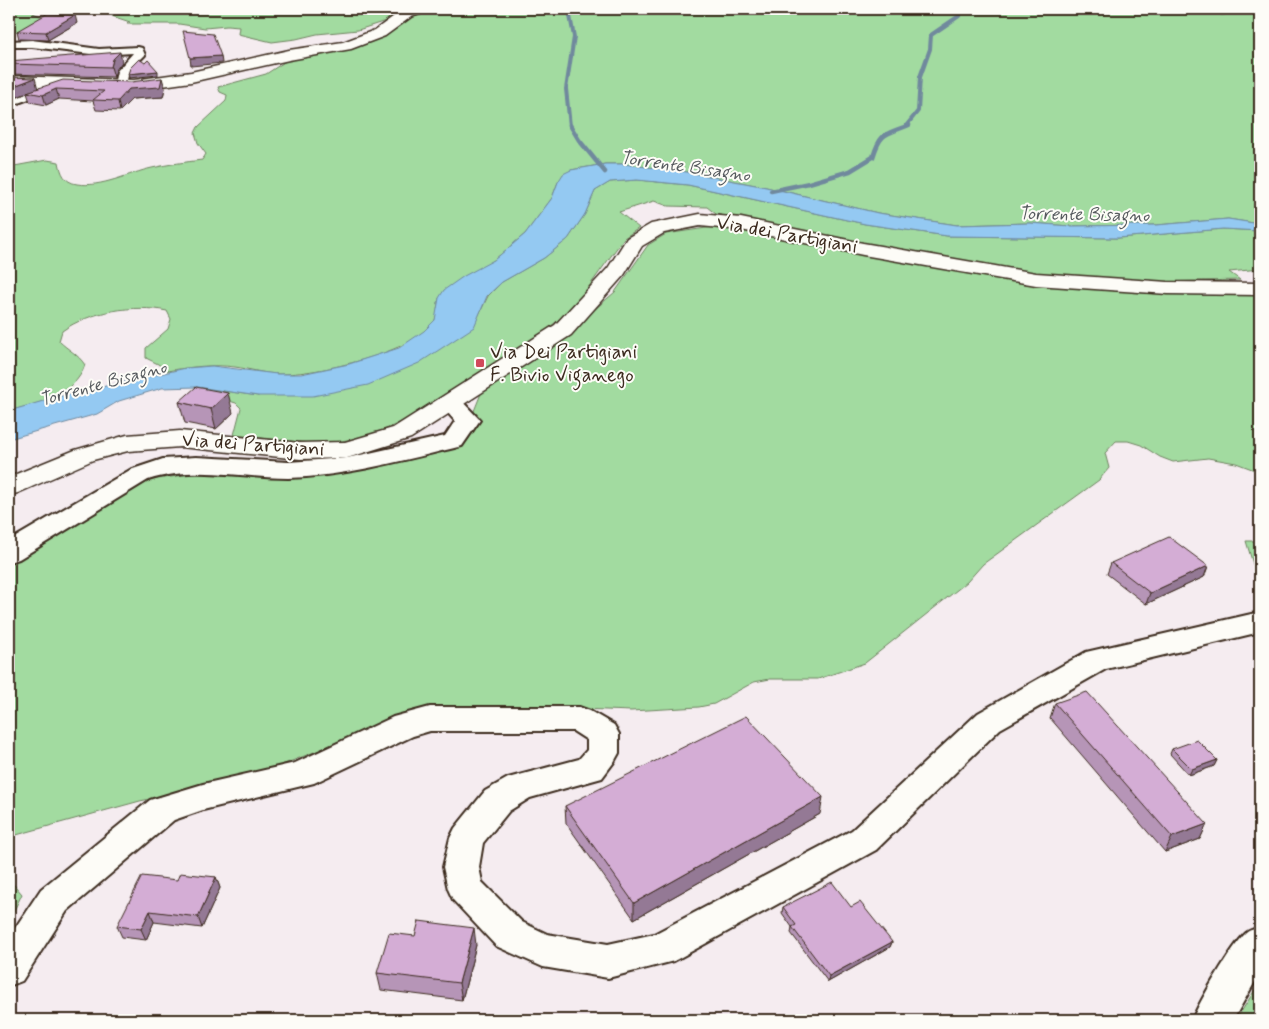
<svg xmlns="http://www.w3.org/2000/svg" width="1269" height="1029" font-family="Mynerve,sans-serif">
	<rect width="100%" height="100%" fill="#f5ecf0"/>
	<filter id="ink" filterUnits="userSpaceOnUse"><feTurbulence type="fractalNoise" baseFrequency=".02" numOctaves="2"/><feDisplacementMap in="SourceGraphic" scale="10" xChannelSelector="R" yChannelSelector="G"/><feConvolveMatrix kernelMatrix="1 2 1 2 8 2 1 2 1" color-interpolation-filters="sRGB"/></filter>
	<g filter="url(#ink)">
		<path fill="#a2dba0" stroke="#6e825f" d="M9,9H36L33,13L45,18C33,26 23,32 9,32Z
			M145,9H416L407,11L395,18L358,30L317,34L296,39L272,42L238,34L239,27L227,26L205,28L179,24H127L130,22L112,16L113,12C124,7 131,14 145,9Z
			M433,9H1198L1222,15L1250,11V9H1260V16L1256,19L1260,21V224L1228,219L1156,225L1070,226L1030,223L957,225L878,213L766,187L687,172L623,164H605L571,170L558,182L552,198L525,234L494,260L439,298C437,304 438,314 435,320C419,352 313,375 280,374C265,374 250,369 235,367C212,364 190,367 167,371L158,364L146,358V348L168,329L171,319L167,311C134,304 90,311 62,331L59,341C68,350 78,354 85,365C74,397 38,403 9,411V167L47,160L59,162C61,173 64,182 77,184C101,188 129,173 152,168C169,164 186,162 202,160L206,154L198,143L195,133L198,127L226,101L227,95L220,92L218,87L266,74L292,57L348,47L408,16Z
			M637,180L688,185L865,224L947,236L1118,238L1223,229L1260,231V269L1229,272L1240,280C1190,281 1139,284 1089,279C967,266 845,239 724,216L716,214L707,207L668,206L654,201L619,212L639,228L624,238L575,306L531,343L410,418L369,437L319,444L234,435L241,408L236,403L199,392L197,387L258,396L473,327L488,296L502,282L544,258L568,239L585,214L595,191L610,182Z
			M713,227L743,229L1035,284L1146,293L1260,295V472L1236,463L1208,458L1173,462L1160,457L1141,445L1128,441H1116L1105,453L1109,468L1099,480L983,564L967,582L865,663L818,679H770L754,682L714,704L699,707L631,711L507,706L414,712L247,779L140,801L9,837V560L123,493L151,480L204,472L319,473L459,446L473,431L474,411L482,391L573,328L615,292L648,245L666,234Z
			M1246,541H1260V587Z
			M9,879L22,894L9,921Z
			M1260,982V1020H1236Z"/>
		<path fill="#94c9f2" stroke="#70899d" d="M605,164H623L687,172L766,187L878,213L957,225L1030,223L1070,226L1156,225L1228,219L1260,224V231L1223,229L1118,238L947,236L865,224L688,185L637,180L610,182L595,191L585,214L568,239L544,258L502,282L487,296L474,327L419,363L368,385L313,396H258L197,387L162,388L119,401L97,414L9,439V411L57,397L186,368L212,366L277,374H301L349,364L399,348L424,331L435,320L439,298L444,290L464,276L494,260L525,234L552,198L558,182L563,174L571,170Z"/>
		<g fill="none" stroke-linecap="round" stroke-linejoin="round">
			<path stroke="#70899d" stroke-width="4" d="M570,126L566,89L574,37L570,16L574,9
				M906,126L918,111L920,77L930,49L931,35L959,16L965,9"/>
			<path stroke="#70899d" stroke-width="4.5" d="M570,125L579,140L605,172
				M771,191L809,183L850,171L873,157C881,131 886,135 909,125"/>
			<g stroke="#3b2a1e" stroke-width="4">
				<path id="pedestrian" d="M50,89L55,92L53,94L37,96L18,103L13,100L32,91Z"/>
			</g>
			<g stroke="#3b2a1e" stroke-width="4">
				<path id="minor" d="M32,40L99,49L138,47L142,48L145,55L129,71L126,85L120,89L114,85L117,71L133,53L99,55L32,47H9V41Z"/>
			</g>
			<g stroke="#3b2a1e" stroke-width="4">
				<path id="tertiary" d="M451,396L459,398L480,420L462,446C405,460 347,476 288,478C241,478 195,465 148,480L19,559L9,562V541L130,470L163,459L196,457L288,462L347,458L445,436L455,421L439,403L443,398Z
					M1260,612V632L1106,669L1000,729L876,850L674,961L608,978L543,967L496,946L453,900L448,889L443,867L450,838L455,828L485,791L508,778L579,759L587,750V740L573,731H430L413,736L314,783L203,810L174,820L67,911L22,981L9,986V937L41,889L150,800L203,784L295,763L393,717L430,707H579L590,711L614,725L619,734V753L614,762L602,778L530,798L509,811L483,843L479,867L482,882L522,922L547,934L608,944L654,934L852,830L978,713L1086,652Z
					M1260,927V973L1233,1020H1192C1200,1001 1231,947 1246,933C1249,930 1255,929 1260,927Z"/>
			</g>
			<g stroke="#3b2a1e" stroke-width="3">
				<path id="secondary" d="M408,9H428L426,12L411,17L385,36L351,49L289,60L191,82L134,90L9,86V76L134,80L191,72L289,50L343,42L375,30L401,11Z"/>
			</g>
			<g stroke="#3b2a1e" stroke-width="3">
				<path id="primary" d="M700,214L741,218L863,243L1036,273L1168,282L1260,283V295L1168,294L1036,285L863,255L741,230L700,226L664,233L642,246L624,275L571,335L411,438L347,458L300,459L180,447L128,451L93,460L18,493L9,495V477L75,450L127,435L180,431L300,443L345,442L393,428L555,325L608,268L627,238L651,224Z"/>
			</g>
			<use href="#pedestrian" fill="#fdfcf7" fill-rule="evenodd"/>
			<use href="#minor" fill="#fdfcf7" fill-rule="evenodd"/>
			<use href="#tertiary" fill="#fdfcf7" fill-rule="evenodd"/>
			<use href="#secondary" fill="#fdfcf7" fill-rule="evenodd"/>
			<use href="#primary" fill="#fdfcf7" fill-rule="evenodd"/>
		</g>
		<path fill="#b695b7" stroke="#3b2a1e" d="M77,23L48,40L19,39L17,31Z
			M9,61L122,62L116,70L114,77L9,74Z
			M9,77L38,88H165L163,97L132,99L120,111L96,110L93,101L59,99L46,105L30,102L27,93L12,99L9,98Z
			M179,402L233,413L216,429L185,423Z
			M1111,563L1208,566L1204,577L1146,604L1107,574Z
			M1055,703L1207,824L1200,839L1165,852L1050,718Z
			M1172,749L1217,760L1214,766L1189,775L1170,754Z
			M565,806L820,814L634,919L566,823Z
			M216,877L220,888L202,928L154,922L146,940L122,937L117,926L177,880Z
			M783,907H851L892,942L890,947L828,982L791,933L792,927L782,913Z
			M476,945L462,1000L381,990L377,973Z"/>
		<path fill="#947995" stroke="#3b2a1e" d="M75,15L77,23L48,40L46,32Z
			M120,52L122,62L116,70L114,77L111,67L113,59Z
			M221,56L222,63L191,66L190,58Z
			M158,71V75L129,78L128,74Z
			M35,78L38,89L27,92V93L12,99L9,88Z
			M162,78L165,88L163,97L132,99L120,111L118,101L129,89Z
			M56,89L59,99L46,105L43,95Z
			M228,393L233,413L216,429L211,409Z
			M1208,566L1204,577L1146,604L1150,593Z
			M1217,760L1214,766L1189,775L1192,769Z
			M823,797L820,814L634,919V903Z
			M1207,824L1200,839L1165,852L1172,837Z
			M216,877L220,888L202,928L198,917Z
			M150,911L154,922L146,940L141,929Z
			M474,928L476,945L462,1000L459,983Z
			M892,942L890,947L828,982L829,976Z"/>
		<path fill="#d4add5" stroke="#3b2a1e" d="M48,13L75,15L46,32L17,31Z
			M183,31L213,34L221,56L190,58Z
			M120,52L113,59L111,67L9,64V61Z
			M139,59L145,63L148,60L158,71L128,74L130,68Z
			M9,77L35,78L9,88Z
			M162,78L160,87L129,89L118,101L93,100L104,91L56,89L43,95L27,92L63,80L131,82Z
			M196,387L228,393L211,409L179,402Z
			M1169,537L1208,566L1150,593L1111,563Z
			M1087,692L1207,824L1172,837L1055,703Z
			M746,716L823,797L634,903L565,806Z
			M1197,740L1217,760L1192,769L1172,749Z
			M180,873L216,877L198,917L150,911L141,929L117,926L142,876L177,880Z
			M832,882L851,907L860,902L892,942L829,976L792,927L796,925L783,907Z
			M419,921L474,928L459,983L377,973L389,933L415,936Z"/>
	</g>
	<rect fill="#d1495b" stroke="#fdfcf7" stroke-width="2" x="475" y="358" width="10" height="10" rx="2.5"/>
	<g text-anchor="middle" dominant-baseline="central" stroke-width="4" stroke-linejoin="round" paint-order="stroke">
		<g font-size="18" font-style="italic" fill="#565a5e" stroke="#fdfcf7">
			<text transform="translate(685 167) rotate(8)">Torrente Bisagno</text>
			<text transform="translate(1084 215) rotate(1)">Torrente Bisagno</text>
			<text transform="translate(103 384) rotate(-15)">Torrente Bisagno</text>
		</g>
		<g font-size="20" fill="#3b2a1e" stroke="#fdfcf7">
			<text transform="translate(787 235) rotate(10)">Via dei Partigiani</text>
			<text transform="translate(253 445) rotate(4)">Via dei Partigiani</text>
		</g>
		<g font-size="20" fill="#3b2a1e" stroke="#fdfcf7" text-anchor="start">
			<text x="490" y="352">Via Dei Partigiani<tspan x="490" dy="23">F. Bivio Viganego</tspan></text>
		</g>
	</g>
	<rect width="1269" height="1029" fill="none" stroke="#fdfcf7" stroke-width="30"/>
	<rect x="15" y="15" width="1239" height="999" fill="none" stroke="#3b2a1e" stroke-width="2" filter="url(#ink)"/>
</svg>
